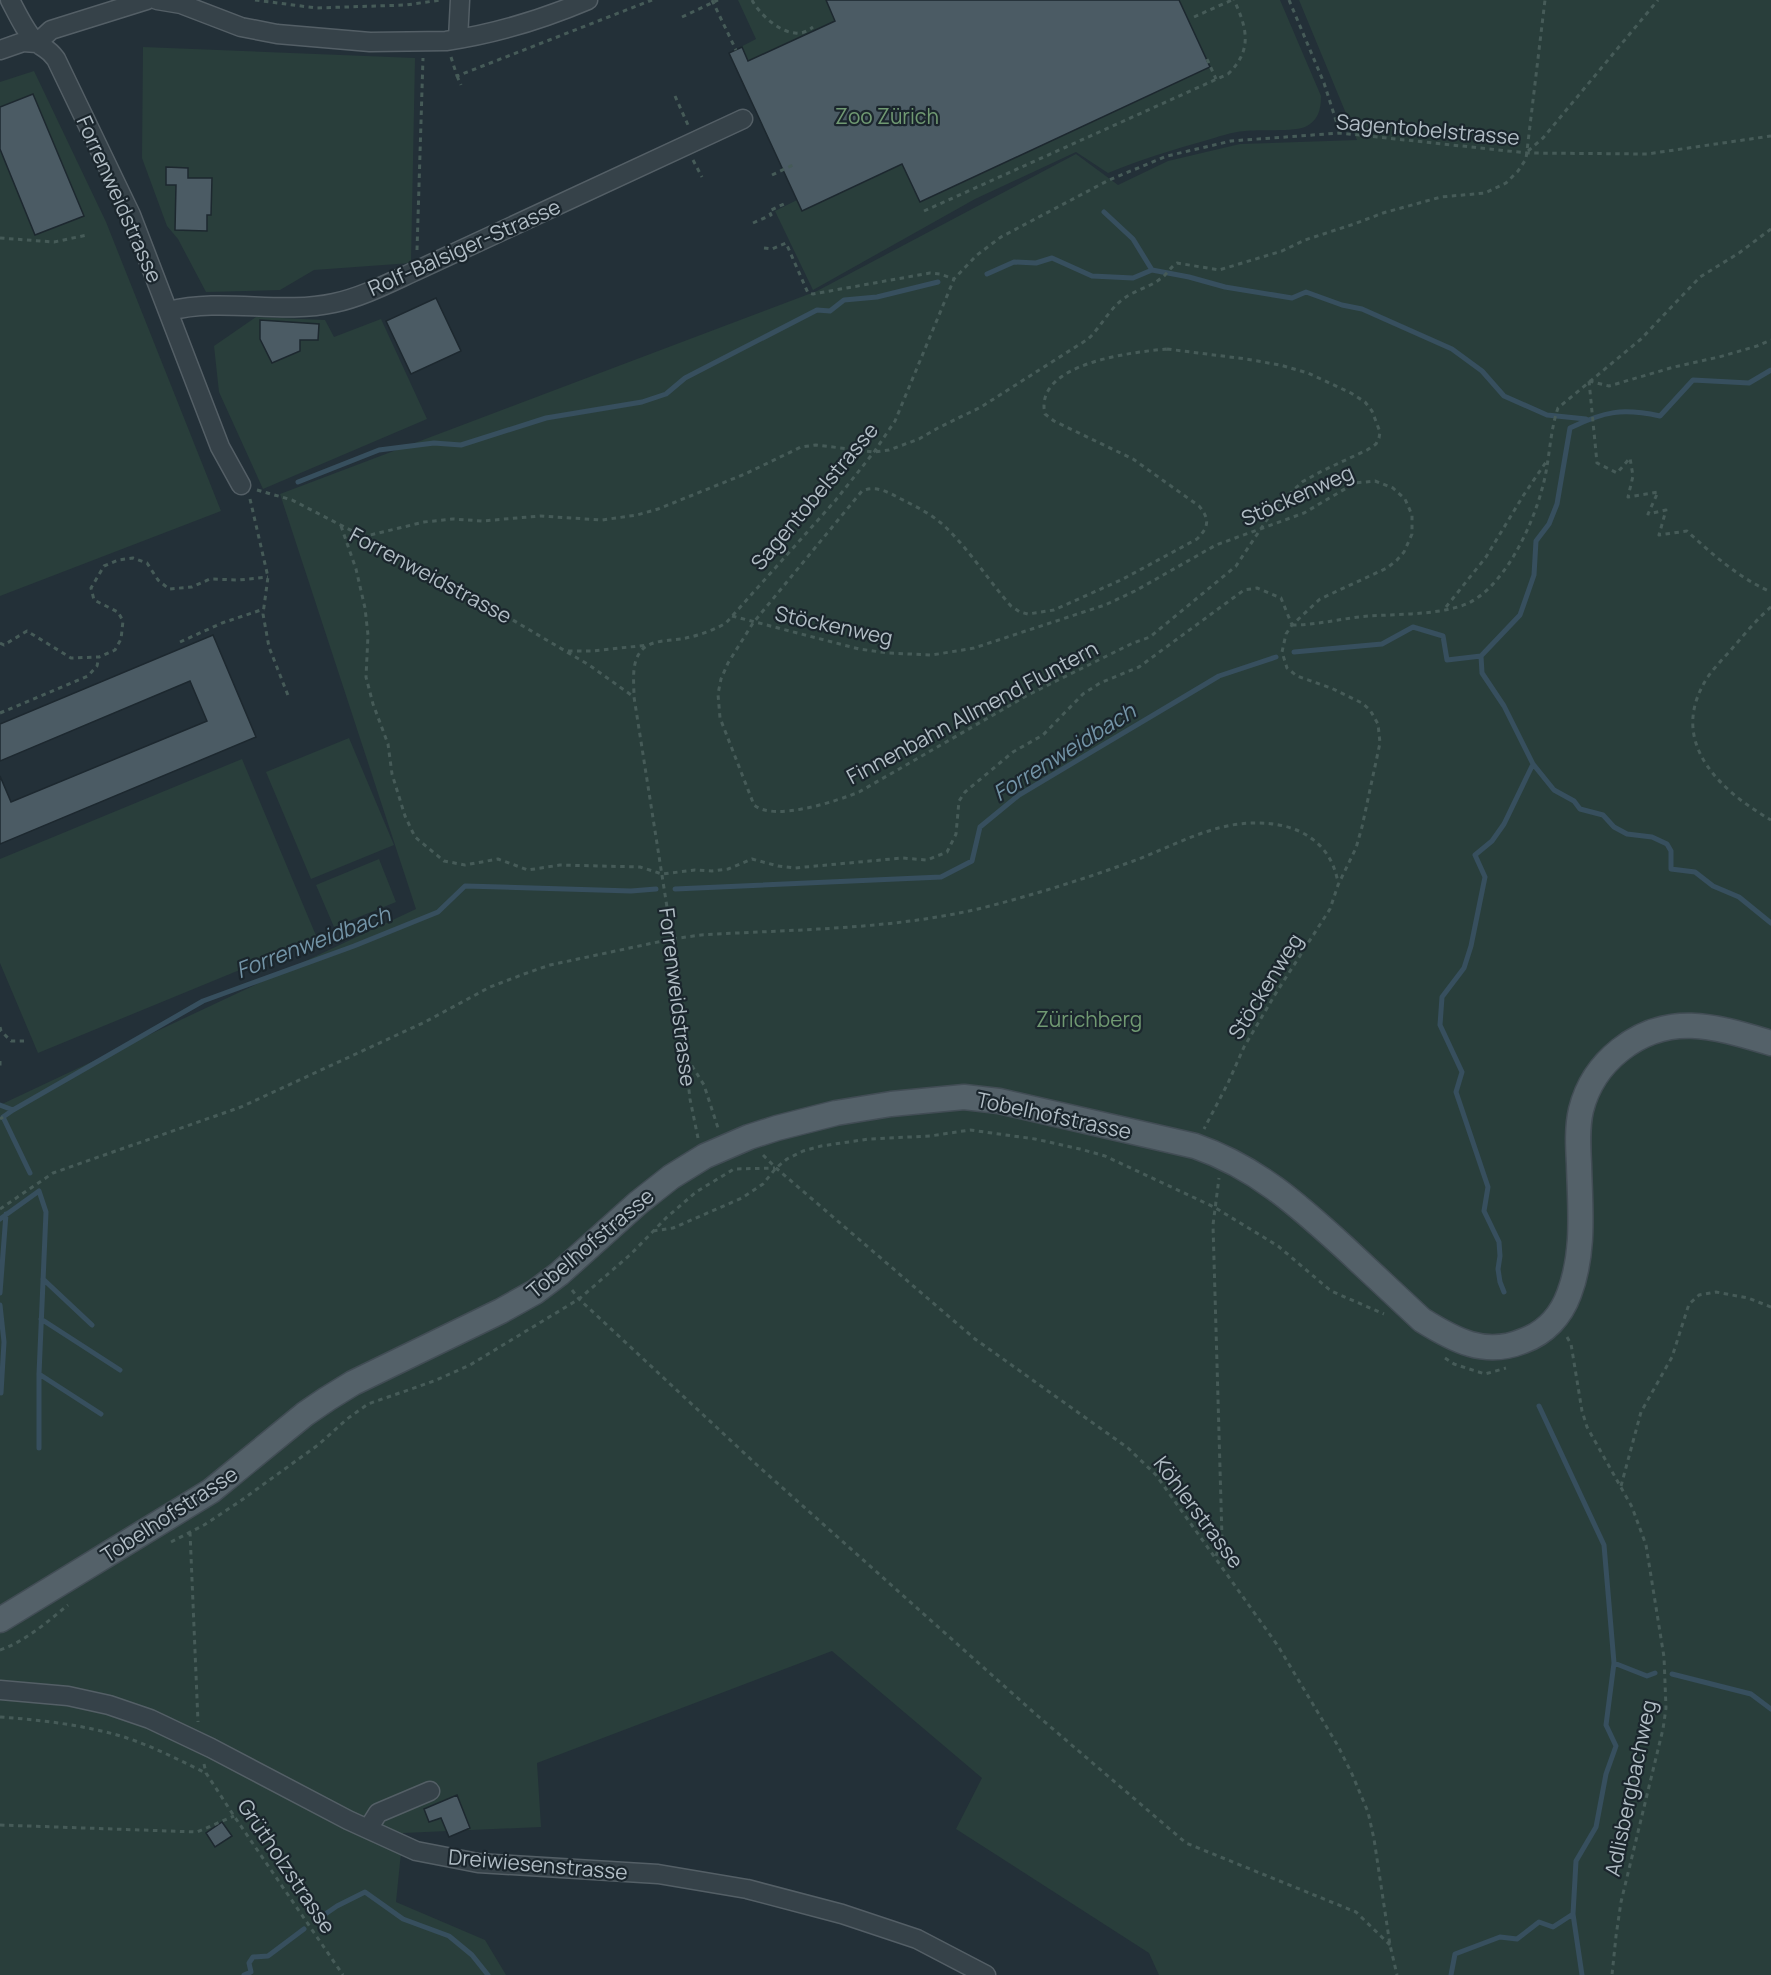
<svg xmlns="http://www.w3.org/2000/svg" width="1771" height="1975" font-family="Manrope,sans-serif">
	<rect width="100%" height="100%" fill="#233038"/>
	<path fill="#293e3b" d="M738,0H1280L1321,96C1321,110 1318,121 1305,127C1292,132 1260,129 1245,131C1231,132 1218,137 1204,141C1171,150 1140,160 1108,173L1076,152L975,199L813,290L775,211L797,200L729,53L756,39Z
		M1299,0H1771V1975H1159L1149,1953L956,1829L982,1778L832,1651L537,1763L541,1827L403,1833L396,1902L485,1940L506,1975H0V1105L416,909L280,494L817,291L1076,154L1118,185L1168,161L1240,144L1357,140Z
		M143,47L415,58L411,263L314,270L280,290L206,292L178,239L167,226L142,158Z
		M34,71L106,222L221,511L0,596V82Z
		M256,317L325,320L334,337L381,319L427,419L263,489L219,392L214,346Z
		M349,738L394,845L311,879L266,772Z
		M242,759L317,938L38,1053L0,963V859Z
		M379,859L396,902L334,927L316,885Z"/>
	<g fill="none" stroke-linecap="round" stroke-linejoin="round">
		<path stroke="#374f5e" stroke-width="5" d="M1104,212L1133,239L1152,270
			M987,274L1014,262L1036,263L1052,258L1092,276L1133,278L1152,270L1189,277L1225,287L1292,298L1306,292L1342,305L1362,309L1452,349L1482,371L1504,396L1547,415L1586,419
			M1771,370L1749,383L1693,380L1660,416C1622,408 1605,411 1570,428L1557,504L1549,524L1536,541L1534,575L1520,615L1481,656L1482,673L1504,706L1533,764L1554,790L1574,801L1580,809L1603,815L1614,827L1627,834L1652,837L1667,844L1671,851V869L1695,872L1713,886L1739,897L1771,923
			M298,482L379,450L434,443L461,445L546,418L642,402L666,394L685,378L817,310L830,311L844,300L877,297L938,282
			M1294,652L1382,644L1413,627L1443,636L1447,660L1481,656
			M675,889L941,877L972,861L980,827L1019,795L1219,676L1276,657
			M0,1105L13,1110L203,1001L354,946L438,912L465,886L631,891L656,889
			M13,1110L3,1117L30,1173
			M0,1219L39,1191L46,1212L39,1374V1448
			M43,1279L92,1325
			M1504,1292L1500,1282L1498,1269L1500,1256L1499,1242L1484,1211L1488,1187L1456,1092L1462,1072L1440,1025L1442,997L1464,968L1471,946L1485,877L1475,855L1492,841L1504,824L1533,764
			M0,1293L6,1214
			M0,1305L4,1342L1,1393
			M41,1319L120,1370
			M39,1374L101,1414
			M1539,1406L1604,1545L1614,1663L1606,1725L1616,1746L1606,1774L1596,1827L1576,1861L1573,1914L1582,1975
			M1614,1663L1647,1676L1655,1673
			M1672,1674L1751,1694L1771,1709
			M321,1917L337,1906L365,1892L403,1919L449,1936L472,1955L488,1975
			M244,1975L251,1972L249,1963L253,1957L268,1956L304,1929
			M1451,1975L1455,1954L1500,1937L1517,1939L1539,1922L1553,1927L1573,1914"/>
	</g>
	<path fill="#4b5b64" stroke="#1d282f" stroke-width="1.5" d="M826,0H1179L1210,67L920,202L902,164L802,211L729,53L742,47L748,61L835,21Z
		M33,94L84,216L35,235L0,149V107Z
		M166,167L188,168V178H212L211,215H207V231L175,230L176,185H166Z
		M436,298L461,351L411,374L386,321Z
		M260,320L319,324L318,340H300V351L272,363L260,339Z
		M213,635L256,737L0,844V776L11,802L207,721L190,681L0,761V724Z
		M457,1795L470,1828L449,1837L441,1818L429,1822L424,1809Z
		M222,1822L232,1836L215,1847L206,1833Z"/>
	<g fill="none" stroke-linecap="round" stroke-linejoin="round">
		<g stroke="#545f66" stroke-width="21">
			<path id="minor" d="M10,0C17,13 26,33 37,43C46,50 48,48 56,59L131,215L220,447L241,485
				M157,0L181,4L241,27L277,34L370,42L446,41C495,34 543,19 588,0
				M458,39L460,0
				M0,50L23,42L37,43L51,30L147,0
				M169,311C223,297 280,315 334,303C363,297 393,281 420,269L743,119
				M0,1690L68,1696L109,1705L150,1719L211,1748L348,1820L416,1851L478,1863L658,1874L747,1889L842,1914L917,1939L986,1975
				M368,1829L378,1813L430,1791"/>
		</g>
		<g stroke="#424d55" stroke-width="27">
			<path id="major" d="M0,1620L211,1491L305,1414L327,1399L353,1383L501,1311L535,1292L559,1274L638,1203L671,1177L705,1156L749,1137L777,1128L836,1113L891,1104L964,1097L999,1101L1195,1146C1256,1167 1298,1205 1345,1248C1371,1272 1396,1296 1422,1320C1454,1340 1485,1357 1523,1341C1545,1333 1561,1316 1569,1294C1585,1252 1580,1208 1579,1164C1578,1146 1577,1127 1581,1110C1587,1086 1601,1065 1620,1050C1669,1011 1717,1027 1771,1043"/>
		</g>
		<path stroke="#465b58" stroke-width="3" stroke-dasharray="4.5 4.5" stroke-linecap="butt" d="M255,0L316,8L406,5L441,0
			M712,0L736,50
			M752,0C759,14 782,35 799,33C804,33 809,30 813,27
			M1289,0L1324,83L1340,133
			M682,17L718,0
			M1194,17L1232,0
			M451,57L457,76L652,0
			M1207,59L1216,79
			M457,76L461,85
			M675,96L688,125
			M1528,151L1543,138L1658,0
			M693,160L702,177
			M772,175L793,165
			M924,211L1228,74C1253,50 1247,28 1234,0
			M753,223L771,215L769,211L786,203
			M0,238L54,242L87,235
			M764,248L772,249L786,243L808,293L813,294L930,273L940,274L954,279
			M417,250L423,58
			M1167,349L1246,359L1280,365L1308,373L1351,393L1365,402L1372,411L1380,432L1379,438L1376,444L1367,450L1322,471L1302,482L1274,509L1236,566L1150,637L1133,643L1028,695L859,792C837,801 774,822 754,805L720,718L718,694L721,679L728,663L753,623L862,491C876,485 888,492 901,499C915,506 929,513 941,523C968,547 987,579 1011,606L1020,612L1028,614L1054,610L1123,579L1197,539C1209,527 1210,519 1199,506L1133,459L1054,421L1045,414C1033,363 1133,352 1167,349Z
			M1589,381L1597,463L1617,473L1630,458L1633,476L1628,497L1658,492L1648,514L1666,510L1659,535L1687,531C1713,555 1739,578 1771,592
			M1589,381L1609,386L1674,367L1719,357L1757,346L1771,340
			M257,490L292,500L428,570L589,665L634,697
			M250,499L268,577L263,614L269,647L289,698
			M341,526L356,569L365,608L368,635L366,677L373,704L388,744L392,774L405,816L415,837L444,861L465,865L498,859L528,870L560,865L640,867L662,874L695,870L712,871L728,869L752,859L778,866L795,868L902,858L927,860L947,852L956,834L959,801L965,792L1013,752L1043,735L1083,694L1100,683L1139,667L1244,590L1257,588L1281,598L1292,625
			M362,537L424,522L453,519L482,521L540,516L602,520L637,515L658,509L745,474L801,447L816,445L874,452L889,450L919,439L938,428L981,407L1088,339C1102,326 1110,307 1126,297C1136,290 1150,287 1160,279C1167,275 1170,267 1177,263L1219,270L1282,251L1305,240L1354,224L1383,213L1441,197L1485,193L1506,183L1518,171L1526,159L1545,0
			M1446,607L1486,557L1523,496L1546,462
			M1771,607C1756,620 1743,636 1730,651C1720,662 1708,674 1702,687C1671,747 1724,793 1771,820
			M732,616L859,649L888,653L932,655L974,648L1105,605L1135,591L1216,545L1304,513L1355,483L1375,481L1393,488L1405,499L1412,515V534L1404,552L1397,560L1387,568L1320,599L1292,625L1286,634L1282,652L1287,668L1297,676L1331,688L1362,703L1370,710L1378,724L1380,743L1362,827L1356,848L1338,885L1330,909L1276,993L1244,1047L1228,1083L1204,1129
			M1292,625C1318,625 1343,618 1369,616C1399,614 1432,615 1461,606C1502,593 1532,527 1542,489C1550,462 1549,434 1558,408L1641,339L1700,277L1739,253L1771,229
			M180,642L222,623L264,609
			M0,643L4,645L27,631L71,658L99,657L115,650L121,639L123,621L118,612L94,600L91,588L104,566L118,560L133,558L147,563L158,580L169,589L192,587L210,579L239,580L268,577
			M568,651H593L648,645
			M0,713L88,676L97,666L99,657
			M0,1027L1,1031L11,1041H24
			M687,1058L704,1085L718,1128
			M0,1061V1068
			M0,1119L3,1117
			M698,1138L690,1099L672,939L634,697C634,682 631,663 641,651C650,639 673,641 686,638C700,635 714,630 726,623L835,501L874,452L895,421L954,279L977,255L1001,237L1109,180L1167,156L1231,141L1340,133L1527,153L1647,154L1771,136
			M763,1155L776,1168L975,1339L1128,1448L1156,1475L1278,1646L1338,1746L1352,1774L1368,1812L1374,1839L1390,1945L1397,1975
			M0,1209L53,1173L241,1107L425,1022L490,987L524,974L550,965L672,939L701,935C797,929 897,930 990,906C1036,894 1081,880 1125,864C1167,850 1209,823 1254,823C1295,822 1331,840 1338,883
			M653,1231L673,1228L742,1198L763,1184L776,1168L787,1159L803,1151L821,1146L869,1139L930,1136L970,1130L1035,1139L1080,1149L1105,1156L1214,1207L1278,1246L1331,1291L1384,1314
			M572,1290L579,1299L757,1465L1039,1717L1186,1843L1356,1912L1390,1945
			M1567,1337L1571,1344L1582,1411L1587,1427L1632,1507L1646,1545L1664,1657L1666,1708L1663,1729L1621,1902L1616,1936L1612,1975
			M1445,1358L1454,1364L1485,1374L1506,1368
			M1621,1486L1641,1412L1672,1357L1689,1304L1699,1295L1716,1292L1748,1298L1771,1307
			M190,1532L198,1722
			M171,1542L204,1525L239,1502L318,1445L347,1419L368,1404L434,1381L470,1365L579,1299L631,1254L666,1218L696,1192L734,1169L775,1168
			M1216,1556L1222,1538L1213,1225L1219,1178
			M0,1650C26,1641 47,1622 68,1605
			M0,1717C42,1720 84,1725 124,1737C152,1746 179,1760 206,1773
			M204,1764L206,1773L234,1816L343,1975
			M0,1825L197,1832L234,1816"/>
		<use href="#minor" stroke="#364249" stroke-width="18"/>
		<use href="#major" stroke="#546169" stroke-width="24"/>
	</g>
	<g text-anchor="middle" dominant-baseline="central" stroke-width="4.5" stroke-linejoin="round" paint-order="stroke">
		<g font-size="21" fill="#709972" stroke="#1b262d">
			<text x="887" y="116">Zoo Zürich</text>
			<text x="1089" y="1019">Zürichberg</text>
		</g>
		<g font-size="21" fill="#b1bdc5" stroke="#1b262d">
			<text transform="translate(1428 129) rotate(5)">Sagentobelstrasse</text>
			<text transform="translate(120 199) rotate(66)">Forrenweidstrasse</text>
			<text transform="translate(464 247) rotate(-24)">Rolf-Balsiger-Strasse</text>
			<text transform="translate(1297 495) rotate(-24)">Stöckenweg</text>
			<text transform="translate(814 496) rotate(-50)">Sagentobelstrasse</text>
			<text transform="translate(431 575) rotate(28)">Forrenweidstrasse</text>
			<text transform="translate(834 625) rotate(12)">Stöckenweg</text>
			<text transform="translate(972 712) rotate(-28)">Finnenbahn Allmend Fluntern</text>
			<text transform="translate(1265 986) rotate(-58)">Stöckenweg</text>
			<text transform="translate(678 997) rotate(83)">Forrenweidstrasse</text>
			<text transform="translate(1054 1115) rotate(12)">Tobelhofstrasse</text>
			<text transform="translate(590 1243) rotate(-40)">Tobelhofstrasse</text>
			<text transform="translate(1199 1512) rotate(53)">Köhlerstrasse</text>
			<text transform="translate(169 1514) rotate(-33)">Tobelhofstrasse</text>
			<text transform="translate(1630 1788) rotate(-78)">Adlisbergbachweg</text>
			<text transform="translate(538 1864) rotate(5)">Dreiwiesenstrasse</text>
			<text transform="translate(287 1866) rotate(56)">Grütholzstrasse</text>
		</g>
		<g font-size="22" font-style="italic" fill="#7394a7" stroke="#1b262d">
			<text transform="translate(1064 752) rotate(-32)">Forrenweidbach</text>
			<text transform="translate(313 942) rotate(-21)">Forrenweidbach</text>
		</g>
	</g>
</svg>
